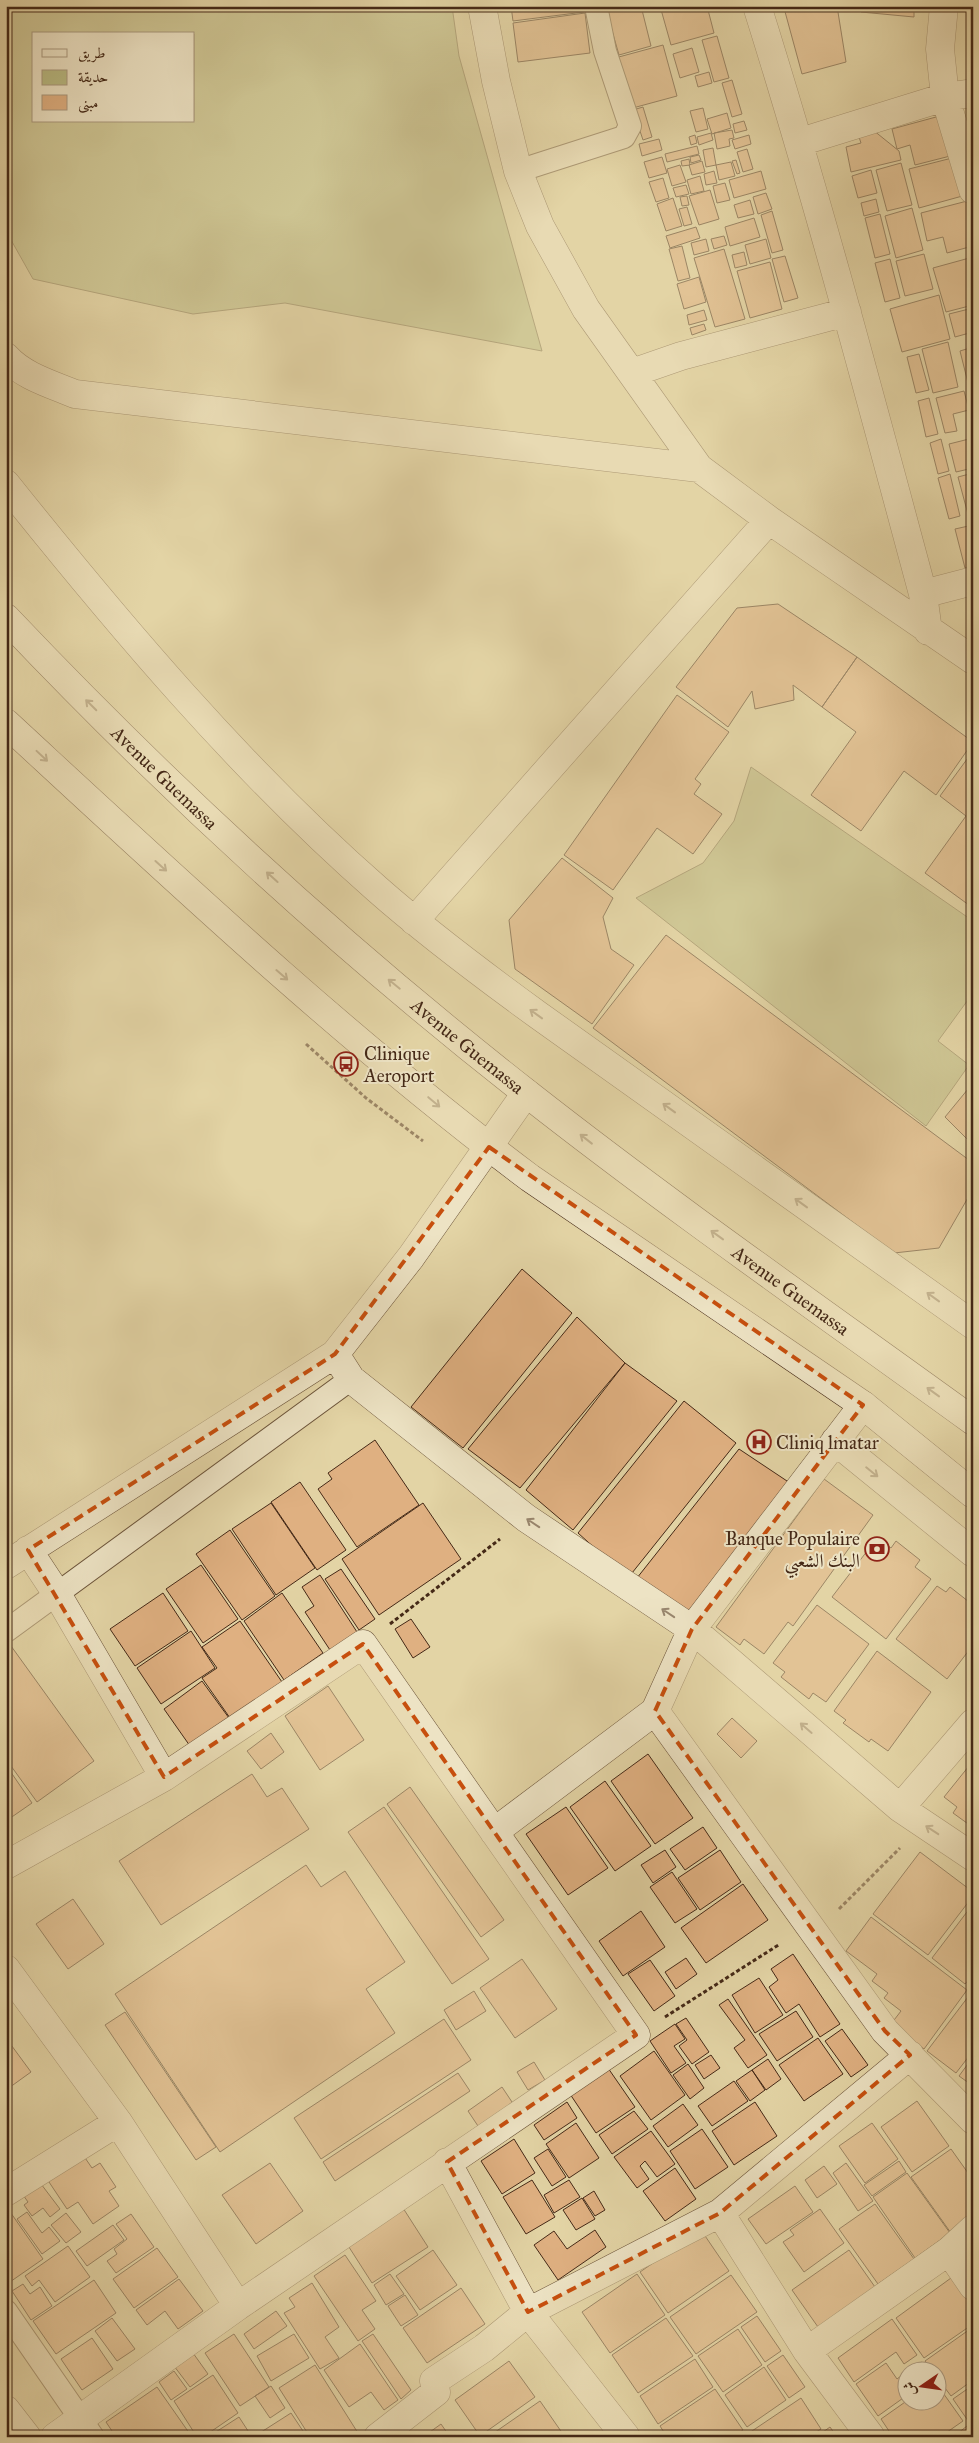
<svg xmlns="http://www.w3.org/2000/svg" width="979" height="2443" font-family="'IM FELL Great Primer',Amiri,serif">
	<rect width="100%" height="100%" fill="#e3d4a5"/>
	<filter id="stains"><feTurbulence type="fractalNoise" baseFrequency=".004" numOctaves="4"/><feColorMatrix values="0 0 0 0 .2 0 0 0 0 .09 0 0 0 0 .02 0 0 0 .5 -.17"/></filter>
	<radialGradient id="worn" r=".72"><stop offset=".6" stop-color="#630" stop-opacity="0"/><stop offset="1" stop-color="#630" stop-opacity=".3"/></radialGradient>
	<path fill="#b9bb83" stroke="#7f724d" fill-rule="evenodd" d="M6,6H452L459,56L542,351L285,303L193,314L33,279L6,231ZM34,34H194V121H34Z
		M751,767L973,921V993L938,1041L969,1065L926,1126L636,898L703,863L734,821Z"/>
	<path fill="#dfb081" stroke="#452917" d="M511,6H583L584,12L513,21Z
		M605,6H641L651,46L619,55Z
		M660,6H707L714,33L671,45Z
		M837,6L846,62L802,74L784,8Z
		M862,6H914V17L861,12Z
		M585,13L590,53L518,62L513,23Z
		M717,36L729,78L714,82L702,40Z
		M663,45L677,96L629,109L615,58Z
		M692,48L699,72L680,78L673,54Z
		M709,72L712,83L698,87L695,76Z
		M732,80L742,114L732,117L722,83Z
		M643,107L652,137L643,140L633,110Z
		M703,108L708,129L696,132L690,111Z
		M727,113L731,128L712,134L707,119Z
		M947,114L958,154L915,165L910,145L897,149L892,129Z
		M744,121L747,130L735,133L733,124Z
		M732,130L734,138L729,139L730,146L717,149L714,133Z
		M873,130L899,151L901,160L851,172L846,147L861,143L858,134Z
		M711,133L713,140L699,145L697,137Z
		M695,135L697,143L691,145L689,137Z
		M749,135L751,144L735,149L732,140Z
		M659,139L662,150L642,156L639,144Z
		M697,146L699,154L667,162L665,154Z
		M713,148L716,165L706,167L703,150Z
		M747,149L753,169L743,172L737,152Z
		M699,155L701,160L691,163L690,157Z
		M662,157L667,173L649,178L644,162Z
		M956,157L966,195L919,208L909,169Z
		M689,159L690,165L682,166L681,161Z
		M736,160L740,173L737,174L732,161Z
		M702,161L705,172L692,175L689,165Z
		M731,162L735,176L719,180L716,165Z
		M901,163L912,205L887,211L876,170Z
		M680,165L686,182L672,186L667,169Z
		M871,170L877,193L858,198L852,176Z
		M714,171L717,183L706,185L704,174Z
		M761,171L766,189L734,198L729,180Z
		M700,176L704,191L691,194L687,180Z
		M663,178L669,198L656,202L649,182Z
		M725,183L730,200L717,203L713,186Z
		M686,185L689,194L676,197L673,188Z
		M710,190L719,219L699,225L689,196Z
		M766,193L772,209L758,214L753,197Z
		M687,196L689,205L682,206L680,197Z
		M673,198L682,226L666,231L657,204Z
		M876,199L879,212L864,216L861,203Z
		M750,200L754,214L738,218L734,205Z
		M971,200L973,246L947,253L943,237L927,241L921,213Z
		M687,207L692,224L684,226L679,209Z
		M912,208L923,250L896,258L885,216Z
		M772,211L783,250L772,253L761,215Z
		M880,214L890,254L875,258L865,218Z
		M754,218L760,237L730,246L725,227Z
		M696,227L700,238L670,248L666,236Z
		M724,236L727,245L714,249L711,239Z
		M706,239L709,251L694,255L691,243Z
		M766,239L771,258L750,264L745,245Z
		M682,246L690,278L678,281L669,249Z
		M724,249L745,319L715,327L694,258Z
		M744,252L747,265L735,268L732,255Z
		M924,254L933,289L905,296L896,261Z
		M785,256L798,298L784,302L772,259Z
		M973,257V305L946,312L933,268Z
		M890,259L900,298L885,302L875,263Z
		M770,262L782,309L750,318L737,271Z
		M699,277L706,302L684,309L677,284Z
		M939,295L950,339L902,352L890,309Z
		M973,308V332L955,337L949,314Z
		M704,310L707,320L689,325L687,315Z
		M704,324L706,330L692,335L690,328Z
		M948,342L958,387L933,393L922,349Z
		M973,347V394L971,395L960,351Z
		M919,354L929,390L916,393L907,357Z
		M964,391L969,410L953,414L957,431L945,433L936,398Z
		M929,398L938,434L926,437L918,401Z
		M973,438V468L956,472L949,444Z
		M941,439L949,471L938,474L930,443Z
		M973,473V517L969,518L958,477Z
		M950,474L960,516L949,519L938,478Z
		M973,525V567L965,568L955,529Z
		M778,604L857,657L822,707L793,685L794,700L755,709L752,691L728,727L676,687L737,608Z
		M857,657L973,742L936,795L904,771L861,831L811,795L856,732L822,707Z
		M677,695L729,732L695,779L701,784L694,794L722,814L693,854L657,828L613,890L564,855Z
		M973,751V908L925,873L966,816L940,796Z
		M562,858L613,898L603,917L611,949L634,965L592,1024L515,969L509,920Z
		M666,935L973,1163V1189L939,1248L894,1253L593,1028Z
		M973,1083V1145L945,1117Z
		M522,1269L572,1313L463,1448L411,1407Z
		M577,1317L625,1363L520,1488L468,1449Z
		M625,1363L677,1401L573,1530L526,1490Z
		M684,1401L736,1443L628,1578L578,1533Z
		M375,1440L419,1505L357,1547L318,1489L332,1479L328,1473Z
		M739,1449L796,1487L687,1624L633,1583Z
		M824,1479L873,1515L793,1626L788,1622L764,1654L744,1639L740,1645L716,1627Z
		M300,1482L346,1550L317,1570L271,1502Z
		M271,1503L315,1568L276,1595L232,1529Z
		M423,1503L461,1559L379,1615L342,1559Z
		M230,1530L275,1596L242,1620L196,1554Z
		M877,1538L891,1548L896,1541L920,1560L915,1567L931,1579L886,1639L832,1597Z
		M201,1565L238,1619L203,1643L166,1589Z
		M341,1569L375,1619L359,1630L325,1579Z
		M320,1575L357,1632L330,1650L305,1612L314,1606L302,1587Z
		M937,1586L946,1592L950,1587L973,1605V1645L947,1679L896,1639Z
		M163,1593L188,1631L135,1666L110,1629Z
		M282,1593L323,1653L284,1680L244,1621Z
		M817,1605L869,1644L826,1702L813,1693L809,1699L781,1677L785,1672L773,1663Z
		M411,1619L430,1647L413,1658L395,1629Z
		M240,1621L282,1682L230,1718L202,1678L217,1668L202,1647Z
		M191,1631L215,1668L161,1704L137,1668Z
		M6,1639L94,1761L37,1802L6,1759Z
		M877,1651L931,1692L888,1751L871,1739L869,1742L843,1723L846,1720L834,1711Z
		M202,1681L229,1718L190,1746L164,1709Z
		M328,1686L364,1740L320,1770L285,1716Z
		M732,1718L757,1741L741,1758L717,1734Z
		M271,1733L284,1752L261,1769L247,1751Z
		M648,1754L693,1818L655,1844L611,1781Z
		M973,1761V1824L971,1826L953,1813L957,1807L944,1797Z
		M6,1765L32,1803L6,1821Z
		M252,1774L267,1797L282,1788L309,1829L161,1925L119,1861Z
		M605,1781L651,1846L615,1871L570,1807Z
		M410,1787L504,1920L481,1937L387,1804Z
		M384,1807L489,1959L452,1984L348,1832Z
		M566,1807L608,1868L568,1895L526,1834Z
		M703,1827L717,1848L685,1870L670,1849Z
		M665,1850L676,1867L653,1883L641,1865Z
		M720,1850L741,1882L700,1910L678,1878Z
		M920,1852L973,1892V1896L928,1955L873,1914Z
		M306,1865L321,1887L345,1871L405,1962L366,1989L395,2033L220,2152L115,1994Z
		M672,1872L697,1909L675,1923L650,1887Z
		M743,1884L768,1920L706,1963L681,1928Z
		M73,1899L104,1944L68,1969L36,1924Z
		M973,1904V1975L965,1984L932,1958Z
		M641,1911L665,1947L623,1976L599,1941Z
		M871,1917L967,1990L924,2049L891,2024L901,2011L884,1998L888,1993L872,1981L877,1974L846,1951Z
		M793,1954L840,2024L820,2037L799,2004L786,2013L769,1987L778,1980L771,1969Z
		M686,1958L697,1974L676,1989L665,1972Z
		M522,1959L557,2009L515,2038L480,1988Z
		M650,1960L675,1996L654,2011L628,1974Z
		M759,1978L783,2015L755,2033L732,1995Z
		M474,1991L486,2011L456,2030L444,2010Z
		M971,1993L973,1994V2051L956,2073L927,2051Z
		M728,1999L767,2055L748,2068L734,2048L745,2040L719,2005Z
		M796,2011L813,2037L777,2061L759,2034Z
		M125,2012L216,2147L196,2160L105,2025Z
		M686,2018L709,2052L692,2064L679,2046L687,2040L676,2024Z
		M444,2019L471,2060L321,2159L294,2118Z
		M675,2024L685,2039L674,2046L686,2063L671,2073L650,2041Z
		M842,2029L868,2065L851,2077L825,2041Z
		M6,2038L31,2072L6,2090Z
		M818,2038L843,2074L804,2101L779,2065Z
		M654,2051L685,2095L651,2120L620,2076Z
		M711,2055L720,2068L704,2079L695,2065Z
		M973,2057V2086L959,2076Z
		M768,2059L781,2079L766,2090L752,2070Z
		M534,2062L545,2080L528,2090L517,2072Z
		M688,2064L704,2088L690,2099L673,2075Z
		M608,2068L635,2107L596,2133L570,2094Z
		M752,2070L765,2090L750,2101L736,2081Z
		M458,2073L470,2091L335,2181L323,2162Z
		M734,2081L748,2101L712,2126L698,2106Z
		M502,2087L514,2105L480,2129L468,2111Z
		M917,2101L949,2146L912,2172L881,2127Z
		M567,2102L577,2118L544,2140L534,2125Z
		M755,2102L777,2136L734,2165L712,2131Z
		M683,2104L698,2125L668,2147L653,2126Z
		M634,2111L648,2129L612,2154L599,2135Z
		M576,2123L599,2158L569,2178L546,2144Z
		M872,2123L898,2159L865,2183L839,2146Z
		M702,2129L728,2167L695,2189L670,2151Z
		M651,2131L675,2164L657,2177L645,2161L640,2166L649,2179L637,2188L614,2157Z
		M514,2139L535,2173L502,2194L481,2161Z
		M548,2149L566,2177L552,2186L534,2158Z
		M951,2149L973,2180V2217L951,2233L911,2177Z
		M81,2152L92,2168L100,2163L116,2187L109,2191L119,2206L93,2224L78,2202L67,2209L45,2176Z
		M899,2161L906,2172L872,2196L864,2185Z
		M270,2163L303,2211L256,2244L222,2195Z
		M846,2163L873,2201L858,2211L833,2173Z
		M824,2166L837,2184L817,2198L805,2180Z
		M675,2168L696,2199L665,2221L643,2191Z
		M907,2173L950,2233L915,2258L873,2197Z
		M38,2180L60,2209L50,2217L43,2208L32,2216L24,2205L28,2202L21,2192Z
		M532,2180L555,2217L526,2234L503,2197Z
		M569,2180L580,2197L554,2213L544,2195Z
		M795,2186L813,2212L766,2244L748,2219Z
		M594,2191L605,2210L595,2216L583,2198Z
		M582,2198L595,2219L576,2230L563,2210Z
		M875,2204L914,2259L878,2284L839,2229Z
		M6,2206L43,2259L7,2284L6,2283Z
		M403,2208L428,2247L372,2283L347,2244Z
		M820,2209L844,2243L804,2272L783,2242L794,2235L790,2230Z
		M27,2212L42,2233L49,2227L60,2241L42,2254L17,2219Z
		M66,2213L81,2232L66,2243L51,2225Z
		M131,2214L154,2247L116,2273L107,2261L117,2254L114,2249L127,2239L116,2224Z
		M113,2225L124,2240L87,2266L76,2251Z
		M595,2230L606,2247L558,2280L534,2245L554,2231L567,2249Z
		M701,2230L729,2271L668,2313L640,2272Z
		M68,2246L90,2277L55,2302L39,2280L32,2286L25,2276Z
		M157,2248L178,2277L134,2308L113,2279Z
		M433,2250L457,2285L420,2310L396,2276Z
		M849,2250L875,2287L818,2327L792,2290Z
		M345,2255L376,2301L362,2310L375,2329L358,2341L314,2276Z
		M390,2274L404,2294L386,2305L374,2285Z
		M637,2274L665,2315L610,2353L582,2312Z
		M731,2275L757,2312L696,2354L670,2317Z
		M951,2278L973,2307V2324L924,2358L896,2318Z
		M179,2279L203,2311L178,2329L165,2311L147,2325L136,2310Z
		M94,2280L116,2313L56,2354L33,2321Z
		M312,2283L339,2327L325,2337L339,2358L320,2369L284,2313L295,2307L289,2298Z
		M23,2284L30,2294L40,2287L52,2306L31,2320L12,2291Z
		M461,2288L485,2324L427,2363L403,2328Z
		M405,2295L418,2315L401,2326L388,2306Z
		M276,2311L287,2326L254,2349L244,2334Z
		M757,2316L781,2351L765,2362L741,2327Z
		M112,2318L135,2349L117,2361L95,2331Z
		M666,2318L693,2356L638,2393L612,2355Z
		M892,2319L917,2355L904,2364L896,2352L854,2382L838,2358Z
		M973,2327V2380L951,2396L936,2376V2370H932L925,2361Z
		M738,2329L762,2365L723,2392L698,2356Z
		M234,2334L269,2387L240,2406L205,2353Z
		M294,2334L309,2358L271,2381L257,2356Z
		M373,2334L411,2390L401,2399L362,2341Z
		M92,2338L113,2369L82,2390L61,2359Z
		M360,2344L398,2400L384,2410L371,2392L349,2407L324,2370Z
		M193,2353L208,2374L190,2387L174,2366Z
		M783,2355L805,2387L789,2398L767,2366Z
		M695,2359L713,2387L658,2424L640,2396Z
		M509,2361L535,2397L480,2436L455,2400Z
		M922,2362L928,2370H909Z
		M886,2363L897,2379L906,2372V2396L878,2416L856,2384Z
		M315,2365L358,2433L353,2437H310L279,2388Z
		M764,2367L786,2400L747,2427L725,2395Z
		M174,2371L187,2389L171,2400L159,2382Z
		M213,2375L238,2413L203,2437H197L174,2401Z
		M936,2383L963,2421L940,2437H893L881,2419L908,2400H936Z
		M973,2385V2428L953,2399Z
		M271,2386L285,2408L270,2418L255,2396Z
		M157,2387L192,2437H116L106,2422Z
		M715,2389L743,2430L733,2437H667L660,2426Z
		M801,2398L821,2429L808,2437H751L749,2433Z
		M540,2401L565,2437H488Z
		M291,2413L307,2437H255V2436Z
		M239,2417L252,2437H208Z
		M441,2424L450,2437H423Z
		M967,2426L973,2437H953Z
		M830,2427L837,2437H816Z"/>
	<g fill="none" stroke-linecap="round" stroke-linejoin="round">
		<g stroke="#6c543a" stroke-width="24">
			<path id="service" d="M518,171L624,137L630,126L605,51L596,6
				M6,1631L351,1379
				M6,2311L93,2437"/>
		</g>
		<g stroke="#6c543a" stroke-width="29">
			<path id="minor" d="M482,6L496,81L518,171L540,226L586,309L699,468L769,520L973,660
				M757,6C818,200 870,397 923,594L928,631
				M944,6L940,49L945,97L973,190
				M800,142L945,97L973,93
				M6,357C23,376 51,384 75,394L699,468
				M632,373L681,356L847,312
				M6,484C118,624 241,770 377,889C428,934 483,975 538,1015L973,1325
				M923,594L973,581
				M414,921L769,520
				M335,1354L351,1379L526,1518L692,1629L900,1808L973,1857
				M863,1405L692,1629L655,1711L885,2031L973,2120
				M835,1441L973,1553
				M28,1550L57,1594L164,1777
				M6,1565L335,1354L411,1257L526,1093
				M900,1808L973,1723
				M494,1832L655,1711
				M6,1865L164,1777L363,1644L636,2035L238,2306L55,2437
				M6,1969L118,2122L238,2306
				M447,2162L528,2312L626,2437
				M6,2192L118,2122
				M720,2213L807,2351L871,2437
				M949,2251L973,2286
				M807,2351L949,2251L973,2229
				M6,2410L27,2437
				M378,2437L436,2392L434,2381L484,2348L528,2312L720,2213L910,2055"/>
		</g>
		<g stroke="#452917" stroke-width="29">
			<g id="secondary">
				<path id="s1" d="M6,618C168,789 344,950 529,1095C673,1208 824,1313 973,1421"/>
				<path d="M6,723C176,880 345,1039 530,1178L863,1405L973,1494"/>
			</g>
		</g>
		<path stroke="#452917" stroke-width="3" stroke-dasharray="4 2.5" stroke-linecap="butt" d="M306,1044L366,1098L423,1141
			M390,1624L500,1539
			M839,1909L900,1848
			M665,2017L780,1944"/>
		<use href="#service" stroke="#ede3c4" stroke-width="22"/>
		<use href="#minor" stroke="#ede3c4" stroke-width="28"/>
		<use href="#secondary" stroke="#ede3c4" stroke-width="28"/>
	</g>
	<defs><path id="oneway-shaft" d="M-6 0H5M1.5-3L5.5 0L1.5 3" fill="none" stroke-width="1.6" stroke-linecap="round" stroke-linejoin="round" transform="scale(1.25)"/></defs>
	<g stroke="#99866e">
		<use href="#oneway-shaft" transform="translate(91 705) rotate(-135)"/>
		<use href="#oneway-shaft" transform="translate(42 756) rotate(43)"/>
		<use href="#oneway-shaft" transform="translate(161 866) rotate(42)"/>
		<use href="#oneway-shaft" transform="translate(272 877) rotate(-138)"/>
		<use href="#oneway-shaft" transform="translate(282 975) rotate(41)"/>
		<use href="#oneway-shaft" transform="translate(394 984) rotate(-141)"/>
		<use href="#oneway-shaft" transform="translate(536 1014) rotate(-144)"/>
		<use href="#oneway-shaft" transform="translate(434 1102) rotate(40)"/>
		<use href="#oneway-shaft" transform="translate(669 1108) rotate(-144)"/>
		<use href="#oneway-shaft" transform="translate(586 1139) rotate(-142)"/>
		<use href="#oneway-shaft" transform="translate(801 1203) rotate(-144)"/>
		<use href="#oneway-shaft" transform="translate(717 1235) rotate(-144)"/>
		<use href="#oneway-shaft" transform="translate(933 1297) rotate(-144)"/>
		<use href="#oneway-shaft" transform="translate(933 1392) rotate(-144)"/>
		<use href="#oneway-shaft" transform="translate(872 1472) rotate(39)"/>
		<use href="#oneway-shaft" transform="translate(533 1523) rotate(-146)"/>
		<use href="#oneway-shaft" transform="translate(668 1613) rotate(-146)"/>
		<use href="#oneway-shaft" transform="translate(806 1728) rotate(-139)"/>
		<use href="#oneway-shaft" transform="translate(932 1830) rotate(-147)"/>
	</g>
	<path d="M0 0H979V2443H0ZM489,1147L863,1405L692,1629L655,1711L885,2031L910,2055L720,2213L528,2312L447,2162L636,2035L363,1644L164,1777L28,1550L335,1354Z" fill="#e3d4a5" fill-opacity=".55" fill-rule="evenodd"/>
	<path fill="none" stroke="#c74f0e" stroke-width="4" stroke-dasharray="10 6" stroke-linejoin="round" d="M489,1147L863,1405L692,1629L655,1711L885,2031L910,2055L720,2213L528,2312L447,2162L636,2035L363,1644L164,1777L28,1550L335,1354Z"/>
	<defs>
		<g id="bus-ring" transform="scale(1.25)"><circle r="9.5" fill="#ede3c4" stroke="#8f2418" stroke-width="1.5"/><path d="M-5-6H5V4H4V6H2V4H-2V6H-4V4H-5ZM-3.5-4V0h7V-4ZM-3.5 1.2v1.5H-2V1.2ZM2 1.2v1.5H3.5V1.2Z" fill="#8f2418"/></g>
		<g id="hospital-ring" transform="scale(1.25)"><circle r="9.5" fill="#ede3c4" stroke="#8f2418" stroke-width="1.5"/><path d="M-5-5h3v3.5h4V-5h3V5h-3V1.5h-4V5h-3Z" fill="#8f2418"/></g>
		<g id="bank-ring" transform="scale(1.25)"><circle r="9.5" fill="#ede3c4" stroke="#8f2418" stroke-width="1.5"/><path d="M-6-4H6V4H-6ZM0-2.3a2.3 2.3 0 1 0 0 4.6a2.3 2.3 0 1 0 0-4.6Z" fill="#8f2418"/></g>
	</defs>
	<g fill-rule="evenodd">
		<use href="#bus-ring" x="346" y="1064"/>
		<use href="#hospital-ring" x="759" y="1442"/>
		<use href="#bank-ring" x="877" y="1549"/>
	</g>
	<g text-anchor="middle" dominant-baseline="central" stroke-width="4" stroke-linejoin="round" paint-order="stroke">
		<g font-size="19" fill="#452917" stroke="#ede3c4">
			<text stroke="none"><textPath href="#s1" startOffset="225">Avenue Guemassa</textPath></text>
			<text stroke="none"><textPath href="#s1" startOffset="630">Avenue Guemassa</textPath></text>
			<text stroke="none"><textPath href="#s1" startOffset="1035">Avenue Guemassa</textPath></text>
		</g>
		<g font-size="19" fill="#452917" stroke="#ede3c4" text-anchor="start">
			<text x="364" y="1053">Clinique<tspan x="364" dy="22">Aeroport</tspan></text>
			<text x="776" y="1442">Cliniq lmatar</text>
			<text x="860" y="1538" text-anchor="end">Banque Populaire<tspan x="860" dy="22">البنك الشعبي</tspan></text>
		</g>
	</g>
	<rect width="979" height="2443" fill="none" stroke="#e3d4a5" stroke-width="25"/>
	<rect x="8" y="8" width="964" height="2428" fill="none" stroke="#452917" stroke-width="2.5"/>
	<rect x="12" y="12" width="954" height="2418" fill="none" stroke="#452917"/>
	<rect x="32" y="32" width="162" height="90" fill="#ede3c4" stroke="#aa997f"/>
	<rect x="42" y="49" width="25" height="8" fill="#ede3c4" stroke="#aa997f"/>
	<text x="78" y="58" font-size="15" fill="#452917">طريق</text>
	<rect x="42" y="70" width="25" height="15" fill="#b9bb83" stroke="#aa997f"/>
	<text x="78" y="82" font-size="15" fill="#452917">حديقة</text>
	<rect x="42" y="95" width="25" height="15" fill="#dfb081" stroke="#aa997f"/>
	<text x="78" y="108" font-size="15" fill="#452917">مبنى</text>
	<g transform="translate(922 2386) rotate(257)"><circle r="24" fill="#ede3c4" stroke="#aa997f"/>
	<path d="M0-4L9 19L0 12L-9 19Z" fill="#8f2418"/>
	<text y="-8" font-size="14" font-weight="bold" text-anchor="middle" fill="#452917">ش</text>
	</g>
	<rect width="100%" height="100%" filter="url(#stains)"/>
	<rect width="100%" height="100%" fill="url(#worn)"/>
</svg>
